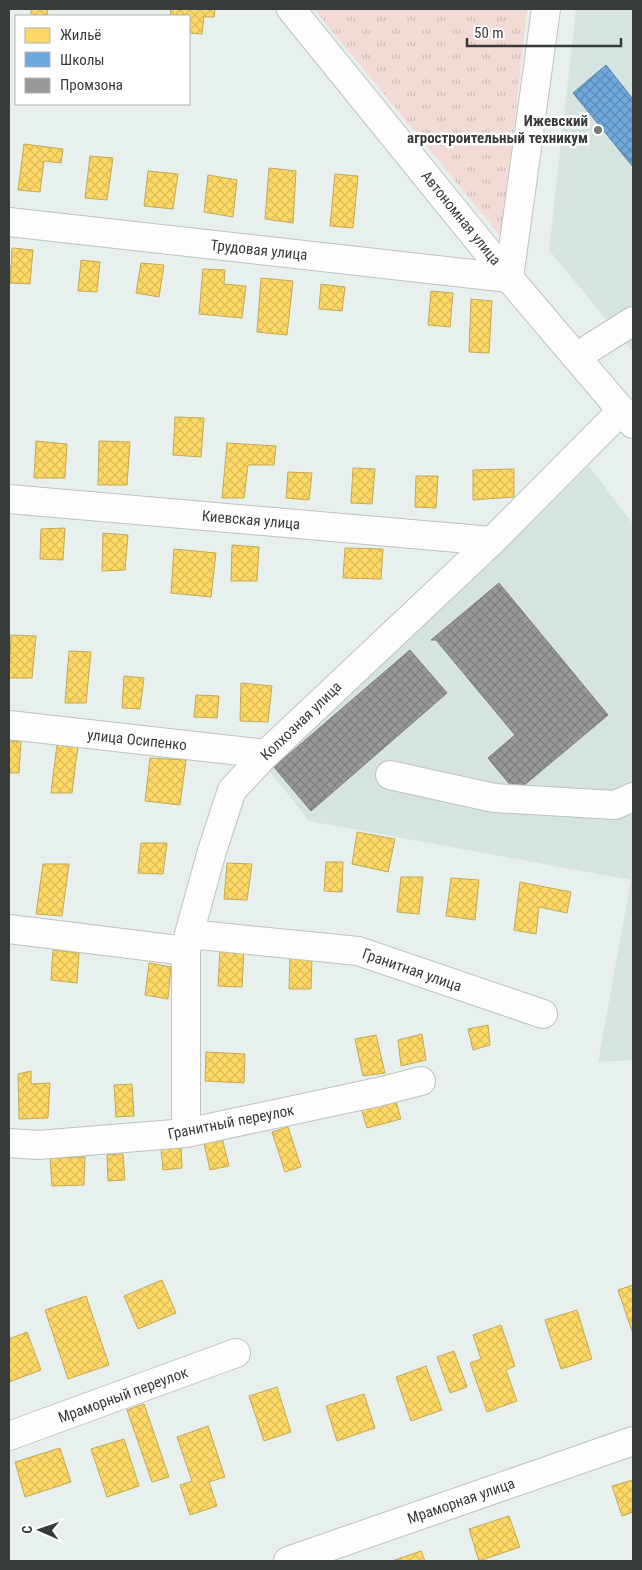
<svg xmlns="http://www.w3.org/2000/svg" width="642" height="1570" font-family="'Roboto Condensed',sans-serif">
	<defs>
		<pattern id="grass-tufts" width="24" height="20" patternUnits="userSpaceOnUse" patternTransform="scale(1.25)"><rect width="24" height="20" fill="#f2dbd4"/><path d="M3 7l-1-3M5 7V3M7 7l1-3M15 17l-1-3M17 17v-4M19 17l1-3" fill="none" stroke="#d0bdb7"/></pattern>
		<pattern id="homes-cross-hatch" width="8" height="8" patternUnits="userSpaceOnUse" patternTransform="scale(1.25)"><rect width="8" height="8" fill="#ffd966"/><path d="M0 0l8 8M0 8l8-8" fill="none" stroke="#dbbb59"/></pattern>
		<pattern id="schools-cross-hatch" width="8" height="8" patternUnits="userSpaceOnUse" patternTransform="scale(1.25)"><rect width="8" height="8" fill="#6fa8dc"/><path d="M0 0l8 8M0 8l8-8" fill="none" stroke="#5c8ab3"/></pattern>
		<pattern id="industry-cross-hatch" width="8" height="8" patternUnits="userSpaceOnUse" patternTransform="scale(1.25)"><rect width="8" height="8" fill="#999"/><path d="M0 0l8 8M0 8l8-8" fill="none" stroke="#7e7e7e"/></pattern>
	</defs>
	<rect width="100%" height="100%" fill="#e8f0ed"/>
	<path fill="#d5e4de" d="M576,9H633V352L549,250Z
		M589,466L633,524V1060L598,1062L631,880L309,821L263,763L523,529Z"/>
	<path fill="url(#grass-tufts)" d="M314,9H527L502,238Z"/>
	<path fill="url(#homes-cross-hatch)" stroke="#c3aa59" d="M31,9H48L47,16H31Z
		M171,9H215L214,17H204L202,34L189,33V16H170Z
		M24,144L63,149L61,163L44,161L40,192L18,190Z
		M90,156L113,158L107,200L85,198Z
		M269,168L296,171L293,223L265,219Z
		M148,171L178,174L173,209L144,206Z
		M335,174L358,176L353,228L330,226Z
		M208,175L237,180L233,217L204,212Z
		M12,248L33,250L30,284L10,283Z
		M81,260L100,262L97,292L78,291Z
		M141,263L164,265L159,297L136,293Z
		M203,269L225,270L224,284L246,286L242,318L199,314Z
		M261,278L293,281L287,335L257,332Z
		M321,284L345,287L342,311L319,309Z
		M431,291L453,293L450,327L428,325Z
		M471,299L492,301L489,353L469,352Z
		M175,417L204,418L201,457L173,455Z
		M36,441L67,444L65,478H34Z
		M99,441L130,442L127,485H98Z
		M227,443L276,446L274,465H248L244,498H222Z
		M353,468L375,469L372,504L351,503Z
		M514,469V497L473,500V470Z
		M288,472L312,473L309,500L286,498Z
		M416,476H438L436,508L415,507Z
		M65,528L63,560L40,559L41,529Z
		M103,533L128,535L125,570L102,571Z
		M232,545L259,547L257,581H231Z
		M345,548L383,549L381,579L343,578Z
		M174,549L216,553L211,597L171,593Z
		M11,635L36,636L32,678H9Z
		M69,651L91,652L86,703H65Z
		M124,676L144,678L140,709L122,708Z
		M241,683L272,686L268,722L240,721Z
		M196,695L219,696L217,718L194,717Z
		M9,741L21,742L19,773H9Z
		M57,745L78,746L72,793H51Z
		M150,758L186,760L180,805L145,801Z
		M357,832L395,839L388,872L352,864Z
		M141,843H167L163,874L138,873Z
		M326,862H343L342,892L324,891Z
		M227,863L252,864L247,900L224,899Z
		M43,864H69L62,916L36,914Z
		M401,877H423L419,914L397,912Z
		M451,878L479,880L475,920L446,916Z
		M520,882L571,892L567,913L539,907L536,934L514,930Z
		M220,949L244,951L242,987L218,986Z
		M53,950L79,953L77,983L51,980Z
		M290,957L312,958L311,989H289Z
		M149,963L171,967L168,999L145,995Z
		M488,1025L490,1045L473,1050L468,1029Z
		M422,1034L426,1060L401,1066L398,1040Z
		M376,1035L385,1073L363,1076L355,1039Z
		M206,1052L245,1054L244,1083L205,1081Z
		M31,1071V1084L50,1083L48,1118L19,1119L18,1074Z
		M132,1084L134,1116L116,1117L114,1085Z
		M395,1098L401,1119L367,1128L361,1108Z
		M288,1127L301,1167L285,1172L272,1132Z
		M222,1138L229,1166L210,1170L204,1143Z
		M181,1147L182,1168L163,1170L161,1148Z
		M123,1154L125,1180L108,1181L107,1155Z
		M85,1157L84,1185L52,1186L50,1158Z
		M162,1280L176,1313L138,1329L124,1296Z
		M633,1285V1334L618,1290Z
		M86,1296L109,1365L68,1379L45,1310Z
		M577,1310L592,1359L561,1369L545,1320Z
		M501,1325L515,1366L506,1370L517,1401L487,1412L470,1363L481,1359L473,1335Z
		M27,1332L41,1370L9,1382V1339Z
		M454,1351L467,1387L450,1393L437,1357Z
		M426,1366L442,1410L411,1421L396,1377Z
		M277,1387L291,1432L264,1441L249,1396Z
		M364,1394L375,1428L337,1441L326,1406Z
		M144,1404L169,1477L152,1482L127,1410Z
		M208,1426L225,1477L209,1482L217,1506L190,1515L180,1485L192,1481L177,1437Z
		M124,1439L139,1486L107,1497L91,1449Z
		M60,1448L71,1482L25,1497L15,1462Z
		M633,1480V1512L622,1516L612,1486Z
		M509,1516L520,1547L479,1561L469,1529Z
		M421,1551L425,1561H392Z"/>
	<path fill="url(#schools-cross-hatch)" stroke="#5e88ab" d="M606,65L633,99V167L573,93Z"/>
	<path fill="url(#industry-cross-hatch)" stroke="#7c7d7c" d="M499,583L608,715L516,792L488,758L515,735L436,640H431Z
		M410,650L447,693L311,811L274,767Z"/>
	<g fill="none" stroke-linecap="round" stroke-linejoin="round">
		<g stroke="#bdc2c0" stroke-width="30">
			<path id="minor" d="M291,9L509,278L633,424
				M9,222L509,278
				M509,278L546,9
				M576,357L633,321
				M9,499L492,541
				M9,725L266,754
				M390,775L494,798L615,805L633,797
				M9,929L186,951
				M189,934L358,951L543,1014
				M186,1133V951L189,934L212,851L232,790L266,754L492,541L622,410
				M9,1143L38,1145L186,1133L378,1092L421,1081
				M9,1436L236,1353
				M288,1561L633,1441"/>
		</g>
		<use href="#minor" stroke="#fcfdfc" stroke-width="28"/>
	</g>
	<circle fill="#757b79" stroke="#fff" stroke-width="2" cx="598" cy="130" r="5"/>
	<g text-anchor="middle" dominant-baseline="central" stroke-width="5" stroke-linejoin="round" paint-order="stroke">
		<g font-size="15" font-weight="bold" fill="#373c3a" stroke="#fff" text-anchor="end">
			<text x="588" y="121">Ижевский<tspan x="588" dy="17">агростроительный техникум</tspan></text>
		</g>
		<g font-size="15" fill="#373c3a" stroke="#fff">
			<text transform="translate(461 218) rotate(51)">Автономная улица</text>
			<text transform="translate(259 250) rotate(6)">Трудовая улица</text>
			<text transform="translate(251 520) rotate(5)">Киевская улица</text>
			<text transform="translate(301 721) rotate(-44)">Колхозная улица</text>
			<text transform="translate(137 740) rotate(6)">улица Осипенко</text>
			<text transform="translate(412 970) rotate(19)">Гранитная улица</text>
			<text transform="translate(231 1122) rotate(-11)">Гранитный переулок</text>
			<text transform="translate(123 1395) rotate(-20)">Мраморный переулок</text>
			<text transform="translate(461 1501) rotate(-19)">Мраморная улица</text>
		</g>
	</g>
	<rect width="642" height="1570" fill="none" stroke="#373c3a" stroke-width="20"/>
	<rect x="15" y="15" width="175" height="90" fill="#ffffff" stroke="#afb1b0"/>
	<rect x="25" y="28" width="25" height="15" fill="#ffd966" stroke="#afb1b0"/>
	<text x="60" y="40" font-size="15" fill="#373c3a">Жильё</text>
	<rect x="25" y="52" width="25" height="15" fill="#6fa8dc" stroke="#afb1b0"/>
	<text x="60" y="65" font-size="15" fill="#373c3a">Школы</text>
	<rect x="25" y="78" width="25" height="15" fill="#999999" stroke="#afb1b0"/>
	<text x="60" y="90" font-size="15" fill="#373c3a">Промзона</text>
	<g transform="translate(40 1530) rotate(272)" stroke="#ffffff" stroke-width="4" paint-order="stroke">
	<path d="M0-4L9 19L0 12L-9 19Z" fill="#373c3a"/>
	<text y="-8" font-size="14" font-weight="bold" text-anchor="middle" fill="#373c3a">С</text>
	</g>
	<path d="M467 38v8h154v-8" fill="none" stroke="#373c3a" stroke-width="2.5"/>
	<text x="474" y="38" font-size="15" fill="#373c3a" stroke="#ffffff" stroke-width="4" paint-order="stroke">50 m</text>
</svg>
